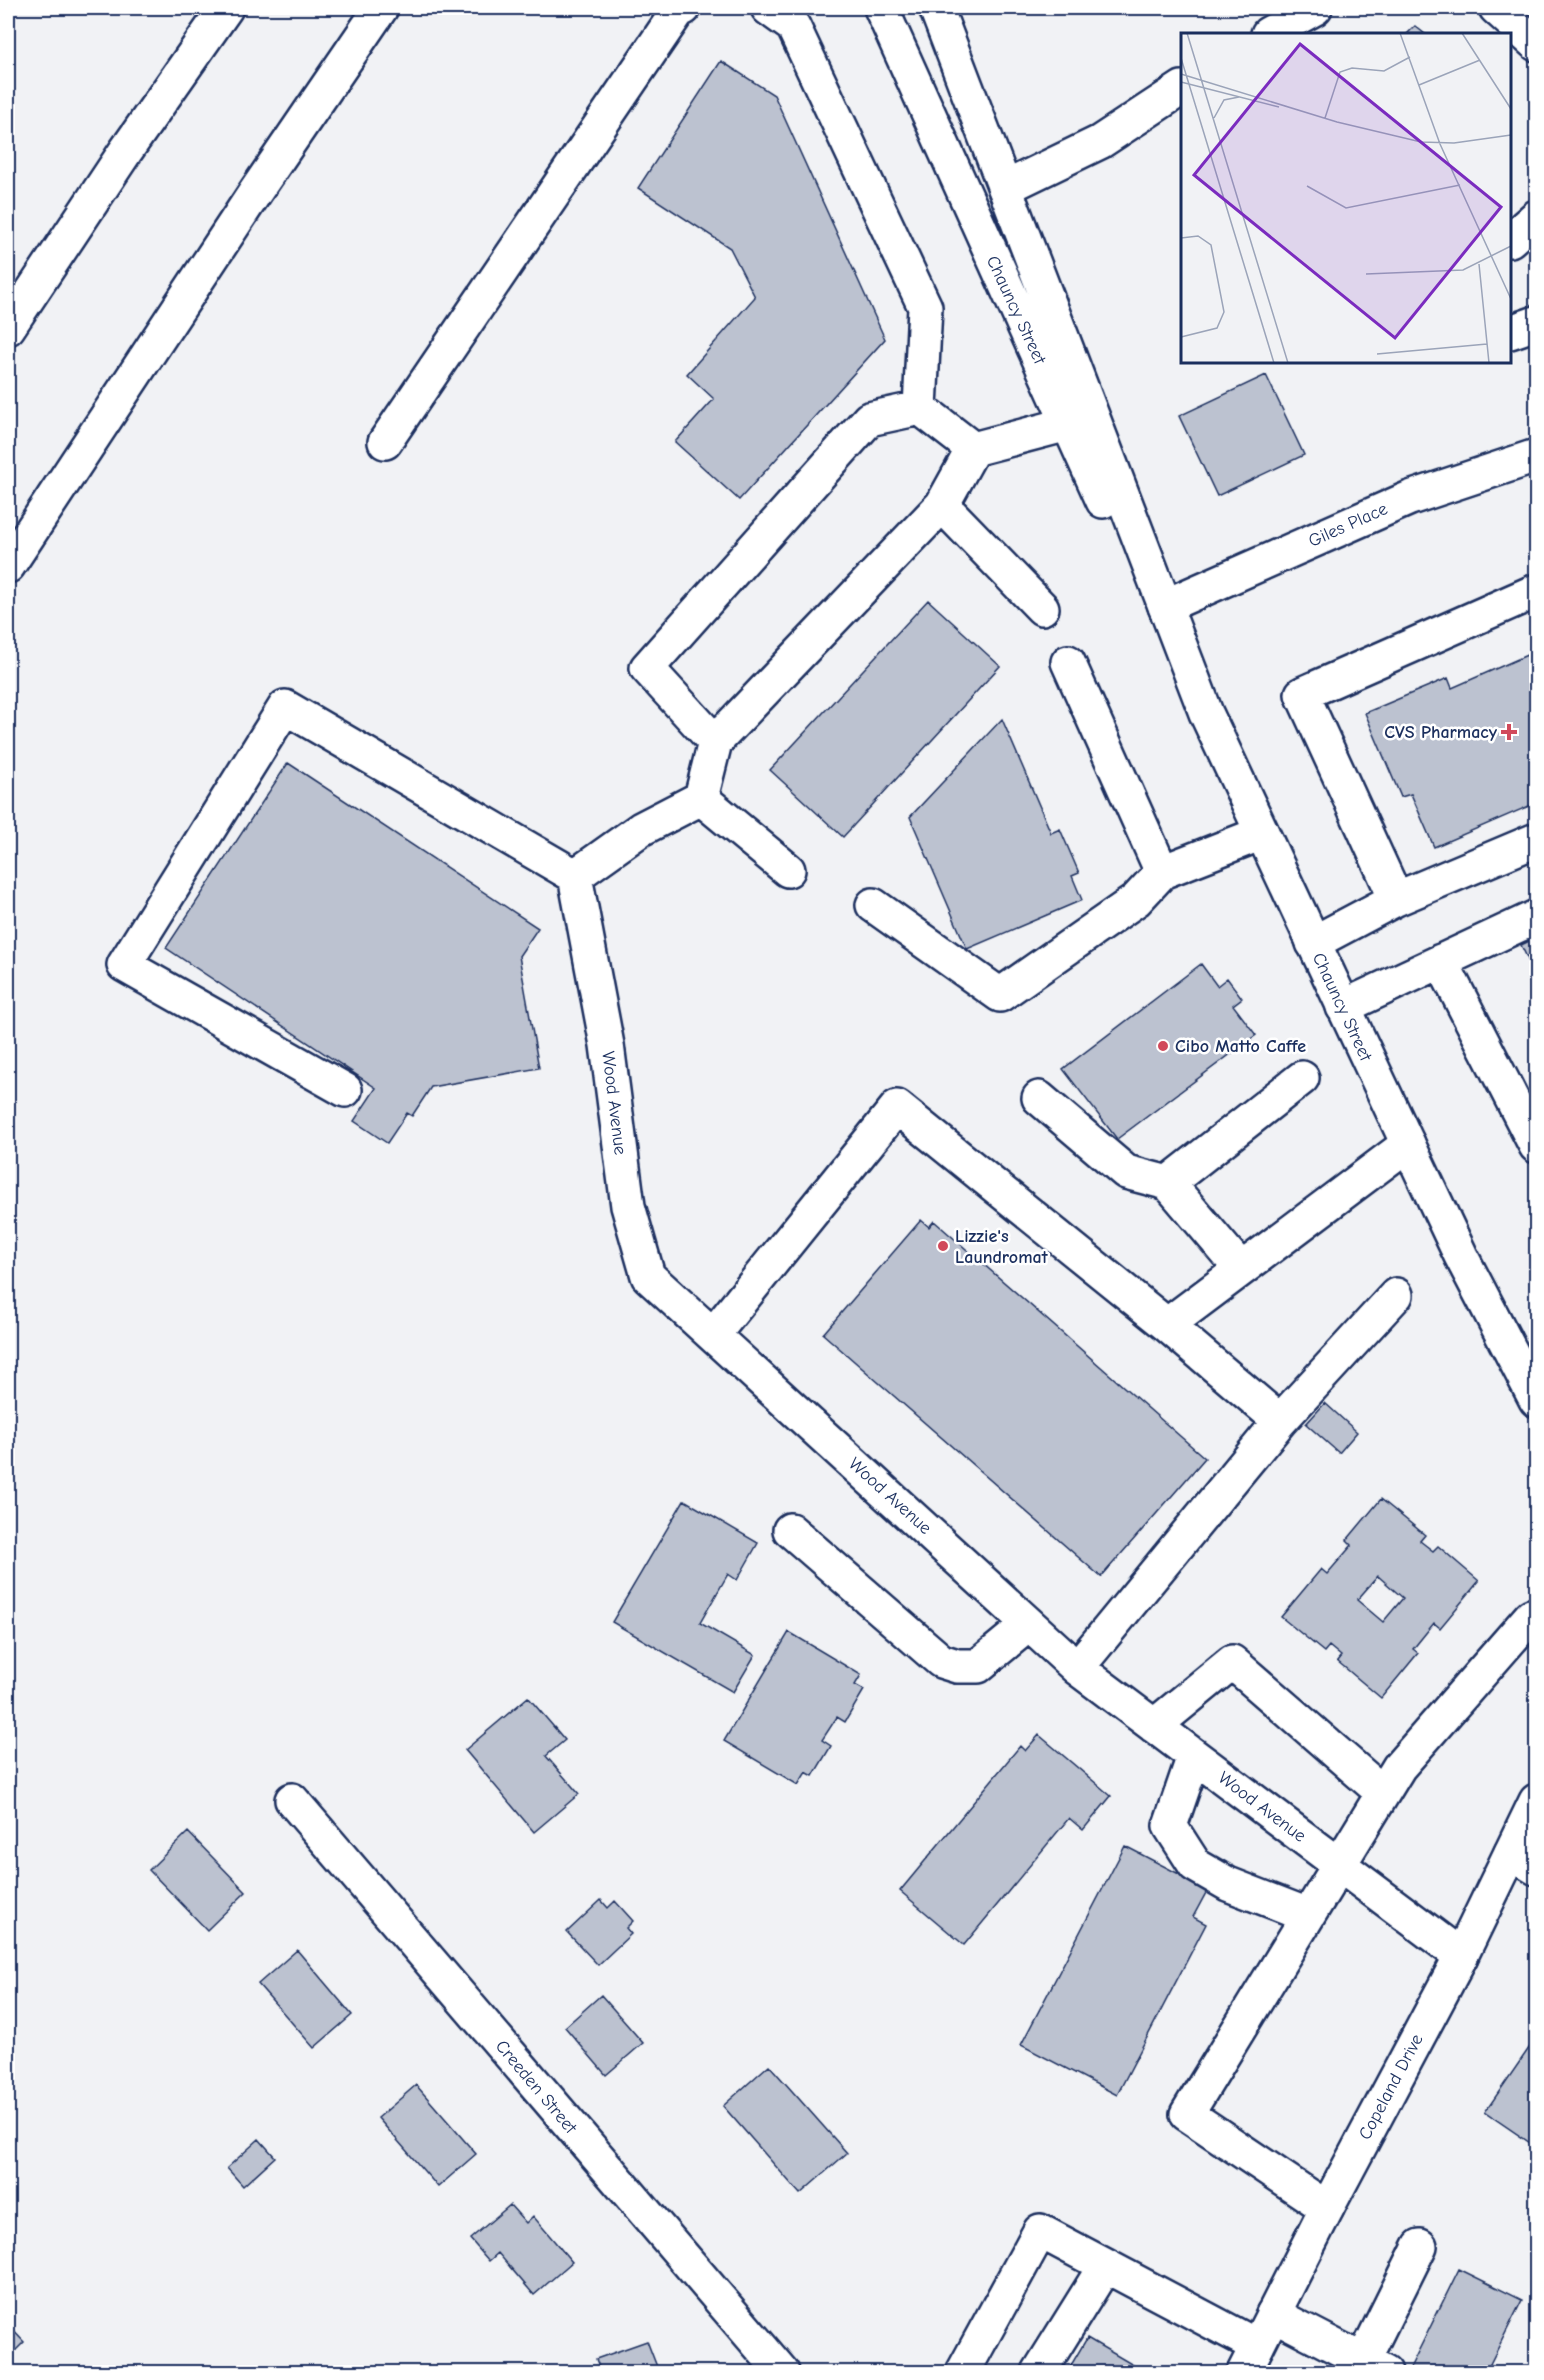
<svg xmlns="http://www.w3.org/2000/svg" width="1544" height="2380" font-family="'Comic Neue',sans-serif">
	<rect width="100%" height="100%" fill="#f1f2f5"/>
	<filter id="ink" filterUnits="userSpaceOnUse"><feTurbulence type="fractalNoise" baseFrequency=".0167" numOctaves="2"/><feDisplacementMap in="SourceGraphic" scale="12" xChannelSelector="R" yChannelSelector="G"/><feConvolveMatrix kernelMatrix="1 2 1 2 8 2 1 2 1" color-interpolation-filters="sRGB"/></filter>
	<g filter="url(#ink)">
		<path fill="#bcc2d0" stroke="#1b2f5e" stroke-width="1.5" fill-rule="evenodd" d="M1415,26L1425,34H1407Z
			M721,61L774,95L885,339L739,500L675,442L714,399L687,374L755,297L730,248L638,188Z
			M1266,375L1304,455L1217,496L1179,416Z
			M928,600L1000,666L843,837L770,770Z
			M1536,651V803L1434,847L1411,794L1401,797L1365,713L1448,678L1452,688Z
			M1002,719L1051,833L1060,829L1079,873L1072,876L1082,900L967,949L910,817Z
			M288,763L538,928L519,956L539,1068L431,1087L412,1116L407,1113L387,1143L354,1121L376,1088L166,948Z
			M1536,938V976L1521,945Z
			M1201,964L1217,986L1227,978L1242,998L1233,1005L1256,1035L1117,1139L1063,1069Z
			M921,1220L929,1227L934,1221L1205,1458L1101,1577L823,1334Z
			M1325,1403L1357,1432L1339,1453L1306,1424Z
			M1381,1499L1425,1535L1420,1541L1433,1551L1438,1546L1479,1581L1440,1628L1434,1623L1413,1649L1418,1653L1381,1698L1337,1661L1341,1656L1329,1646L1324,1652L1281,1617L1321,1569L1327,1574L1352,1545L1347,1540ZM1378,1576L1403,1598L1383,1622L1357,1600Z
			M684,1500L758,1543L737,1580L728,1574L700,1623L755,1655L733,1692L612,1622Z
			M789,1632L861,1675L855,1685L864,1690L845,1722L837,1717L822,1740L831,1746L813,1776L806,1772L798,1785L724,1741Z
			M528,1697L565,1740L546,1756L579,1794L534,1832L465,1750Z
			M1039,1735L1111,1796L1083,1830L1069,1818L964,1945L900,1891L1020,1746L1025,1751Z
			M188,1832L246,1892L207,1930L149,1870Z
			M1125,1846L1208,1889L1193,1917L1206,1924L1117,2095L1021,2045Z
			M601,1900L608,1908L615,1901L633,1921L626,1928L631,1934L598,1965L567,1932Z
			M297,1950L352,2015L314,2048L258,1984Z
			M601,1995L643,2043L606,2075L565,2027Z
			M1536,2038V2147L1485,2112Z
			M769,2065L847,2153L800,2194L723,2106Z
			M416,2085L476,2154L438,2187L378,2118Z
			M259,2139L275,2157L243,2186L227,2168Z
			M510,2205L526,2223L533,2216L572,2262L534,2295L498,2253L489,2261L470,2239Z
			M1459,2269L1522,2300L1486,2372H1408Z
			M8,2325L24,2342L8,2358Z
			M1087,2338L1145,2372H1067Z
			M647,2341L659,2372H601L596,2359Z"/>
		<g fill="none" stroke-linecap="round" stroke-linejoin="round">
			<g stroke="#1b2f5e" stroke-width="38">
				<path id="minor" d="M768,8L793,26L925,307L920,408
					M1496,8L1536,44
					M1268,34L1315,8
					M1005,188L1100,142L1182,88
					M1510,240L1536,217
					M1510,332L1536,323
					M385,442L678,11L684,8
					M973,449L920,408L869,419L647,668L715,742L942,505L973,449L1068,424
					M942,505L1042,608
					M1165,606L1410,498L1536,456
					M1068,662L1162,872L1262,833
					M715,742L701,798L788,870
					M575,876L607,1045L628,1206L648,1276L1077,1668L1461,1956
					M575,876L641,829L701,798
					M1396,899L1536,840
					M873,905L1000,995L1136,900L1162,872
					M1313,943L1396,899L1302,694L1536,591
					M1441,961L1536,1146
					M1343,1007L1536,917
					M345,1090L124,965L285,707L575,876
					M1039,1098L1126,1172L1168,1183
					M1241,1269L1168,1183L1302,1078
					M1167,1325L1280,1421
					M713,1335L897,1107L1167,1325L1408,1144
					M790,1530L941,1661L957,1666H978L1029,1624
					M1077,1668L1280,1421L1396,1295
					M1154,1726L1232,1662L1383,1793
					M1194,1756L1170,1826L1195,1865L1228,1884L1308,1915
					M292,1800L782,2372
					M1511,1853L1536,1868
					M1327,2208L1187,2114L1399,1767L1531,1616
					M1273,2314L1385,2372
					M1363,2361L1420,2246
					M963,2372L1040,2231L1257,2346
					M1039,2372L1105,2266"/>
			</g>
			<g stroke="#1b2f5e" stroke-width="38">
				<path id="major" d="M881,8L1103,501
					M936,8L1206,713L1408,1144L1461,1256L1536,1400
					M1244,2372L1327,2208L1460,1958L1536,1801"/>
			</g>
			<g stroke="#1b2f5e" stroke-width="38">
				<path id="highway" d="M8,328L125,152L226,8
					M8,566L256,191L381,8"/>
			</g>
			<use href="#minor" stroke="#fff" stroke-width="33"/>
			<use href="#major" stroke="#fff" stroke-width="33"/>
			<use href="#highway" stroke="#fff" stroke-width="33"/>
		</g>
	</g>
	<g fill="#d1495b" stroke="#fff" stroke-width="2">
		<path d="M1506 723h6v6h6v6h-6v6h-6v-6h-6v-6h6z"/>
		<circle cx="1163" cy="1046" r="6"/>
		<circle cx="943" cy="1246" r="6"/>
	</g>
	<g text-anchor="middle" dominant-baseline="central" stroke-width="5" stroke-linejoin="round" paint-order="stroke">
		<g font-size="18" fill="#1b2f5e" stroke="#fff">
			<text transform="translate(1016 310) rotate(65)">Chauncy Street</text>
			<text transform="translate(1348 525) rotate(-24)">Giles Place</text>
			<text transform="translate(1342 1007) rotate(65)">Chauncy Street</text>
			<text transform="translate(614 1103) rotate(83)">Wood Avenue</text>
			<text transform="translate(890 1496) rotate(42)">Wood Avenue</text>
			<text transform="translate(1262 1807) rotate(37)">Wood Avenue</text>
			<text transform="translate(536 2087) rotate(50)">Creeden Street</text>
			<text transform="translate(1391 2087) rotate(-62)">Copeland Drive</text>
		</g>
		<g font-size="18" font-weight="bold" fill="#1b2f5e" stroke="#fff" text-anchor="start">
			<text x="1497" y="732" text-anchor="end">CVS Pharmacy</text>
			<text x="1175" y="1046">Cibo Matto Caffe</text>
			<text x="955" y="1236">Lizzie's<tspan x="955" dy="21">Laundromat</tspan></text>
		</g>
	</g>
	<g transform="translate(1181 33)">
		<rect width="330" height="330" fill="#f1f2f5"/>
		<path fill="none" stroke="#9ba4b9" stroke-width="1.5" d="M6,0L107,330M219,0L259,111L330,266M281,0L330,76M0,25L93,330M0,41L156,89L240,109L273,110L330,102M0,49L98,74M238,52L299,27M33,85L43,67L58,64M144,85L159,39L171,35L203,38L229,24M126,153L165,175L279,152M0,205L17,203L30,212L43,279L36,295L0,304M298,231L308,330M185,241L282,237L330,213M196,321L306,311"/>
		<path fill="#7b2cbf" fill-opacity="0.15" stroke="#7b2cbf" stroke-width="3" d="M119,11L320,174L214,305L13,142Z"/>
		<rect width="330" height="330" fill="none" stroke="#1b2f5e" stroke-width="3"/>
	</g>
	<rect width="1544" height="2380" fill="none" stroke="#fff" stroke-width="30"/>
	<rect x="15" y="15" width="1514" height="2350" fill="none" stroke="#1b2f5e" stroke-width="2" filter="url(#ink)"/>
</svg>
